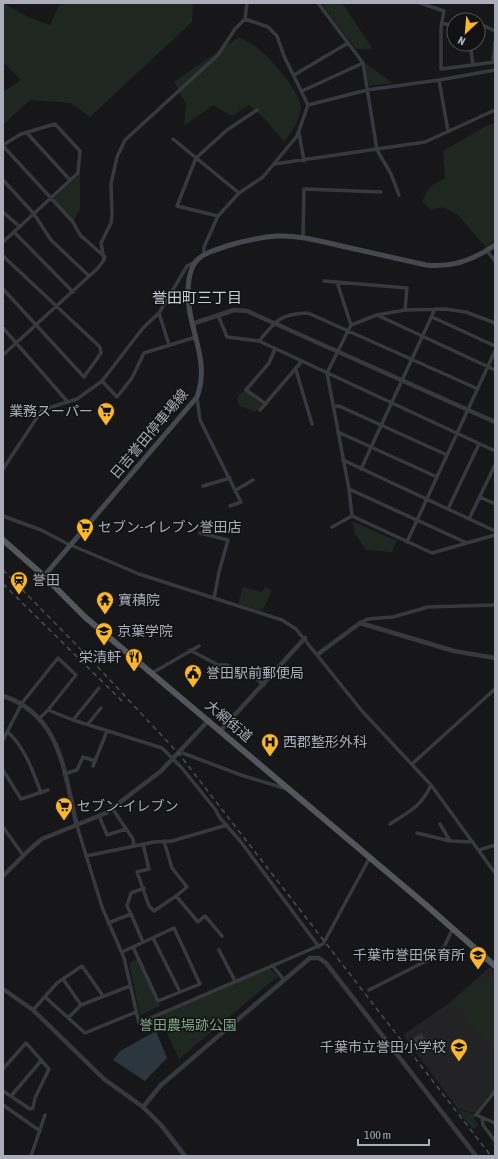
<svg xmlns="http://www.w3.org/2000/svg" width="498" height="1159" font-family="'Asap Condensed','Noto Sans JP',sans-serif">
	<rect width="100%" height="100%" fill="#171719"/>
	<path fill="#232326" d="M490,967L495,972V1088L475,1113L458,1109L403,1035L449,1003Z"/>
	<path fill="#1f2820" d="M3,3L28,17L50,25L60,3H193L192,22L90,117L71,103L30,100L3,125V92L21,80L3,62Z
		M321,3H342L373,49H356Z
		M239,37C246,41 255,45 260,50C272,60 301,93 301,108C300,120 291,133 284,142L265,119L249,105L232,116L213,105L184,126L186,104L174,82Z
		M365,63L393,83L369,86Z
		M495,123V239L486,248L457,214L442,207L431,210L422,201L430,187L445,178L443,151L488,125Z
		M80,174V209L73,222L54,198Z
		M245,391L262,404L256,412L240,406L237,400L239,394Z
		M352,521L397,541L392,552L366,550L355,534Z
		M243,587L262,592L265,587L272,590L262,611L238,604Z
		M137,959L160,1006L140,1015L129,963Z
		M269,968L278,976L179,1059L159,1016Z
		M485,976L495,986V1051L452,1003Z
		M457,1110L475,1114L474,1119L479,1125L473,1129Z"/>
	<path fill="#2c363e" d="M156,1031L167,1058L145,1081L113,1060L120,1051Z
		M421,1033L432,1047L424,1053L413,1039Z"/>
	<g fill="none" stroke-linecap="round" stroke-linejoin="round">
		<path stroke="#38393f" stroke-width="3.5" d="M318,3L363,63L377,150L391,174L399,195
			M420,3L444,11L441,27V69L495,62
			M442,23L454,26
			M478,23L495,31
			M470,44L473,65
			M493,62L495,42
			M294,75L348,43
			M439,80L448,131
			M302,91L363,63
			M308,105L367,90L439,80L495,70
			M27,133L70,180
			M299,133L304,161
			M173,139L239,193
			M3,145L21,134L55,124L80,151L78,173L3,242
			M3,146L73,222L80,235L105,257
			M274,164L425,142L495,110
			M3,180L34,214L51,240L89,276
			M3,212L20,227
			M218,216L177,206L196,158L227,130L257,110
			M14,232L73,292
			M303,237L304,189L381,192
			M487,251L495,261
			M204,254V247L218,216L239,193L263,177L297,136L308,105L284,56L277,36L268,27L245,19
			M3,256L100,347L101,353L84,377L3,289
			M324,281L407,288L405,310
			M337,282L351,325
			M159,313L169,345
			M218,315L227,337L259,341L495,451
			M377,315L495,370
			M432,317L495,346
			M3,328L67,401
			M259,341C276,321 279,314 308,313L478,389
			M3,355L98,268L104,260L101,243L111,223L112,215L111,184L117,157L125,140L218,55L235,29L245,19L247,3
			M296,370L312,424
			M102,381L143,328L159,313L187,266L195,262
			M197,397L200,420L241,502L230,506
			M266,404L246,390L269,363L275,349
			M333,406H339L447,455
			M260,410L302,361
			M338,432L437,477
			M343,460L495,531
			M3,469L42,410L77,399L102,381L117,397L132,378L144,353L196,337
			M361,469L435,309
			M203,486L230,478
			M349,489L467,543
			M236,490L253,480
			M480,497L495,504
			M448,509L479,444
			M3,516L41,530L66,543L139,574L282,620L296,629L362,711L431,785L495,873
			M352,516L349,489L327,373L351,325L377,315L405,310L445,309L466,312L495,323
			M352,516L432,553L495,535
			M469,519L495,465
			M332,527L352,516
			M200,533L228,540L219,572L214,598
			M407,542L495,351
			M360,623L368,619L393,617L428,607L495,605
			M190,650L218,665H227L253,676L264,685
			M152,673L199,646
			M40,718L48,710L73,720L162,748L181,767L215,809L220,818L241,842L319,947
			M73,720L99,688
			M88,724L101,708
			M8,732C25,748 33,771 41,793
			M3,740L22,703L58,658L76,675L48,710
			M180,752L241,775L287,789
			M412,764L495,689
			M93,766L107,731
			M3,770L21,799L48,790
			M64,774L77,770L83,757L95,761
			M112,808L133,839L134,846
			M99,816L107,835L126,829
			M390,824C410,811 421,807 431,785
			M440,824L450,841
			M77,826L102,907L124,958L139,1023L323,944L370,857
			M3,827L23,855
			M417,833L450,841L473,842
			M164,841L172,868L187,887L176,896
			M143,844L149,869L137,872L149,906L154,911L176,896L198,922L205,916L222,936
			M479,850L495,845
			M86,856L154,842L172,841L227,825
			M131,914L127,906L131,893L144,888
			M108,923L131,914L143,942
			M153,938L180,992
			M219,950L235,981
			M122,952L174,928L200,984L158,1001L133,947
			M272,965L284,980
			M63,979L81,1005
			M369,990L434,957L444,947L453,928
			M45,997L85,1033L136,1012
			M33,1010L57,983L82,966L103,996
			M68,1018L81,1005L130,986
			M3,1069L26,1043L49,1069L35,1098L33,1108L30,1109L3,1091
			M495,1091L476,1115L495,1123
			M11,1096L41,1061
			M3,1105L40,1131
			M482,1118L483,1125L495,1141
			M31,1156L45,1115"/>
		<path stroke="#38393f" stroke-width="4.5" d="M192,324L234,310L247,311L495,422
			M318,654L360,623L454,651L495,658
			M3,696C62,715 64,774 77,826
			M221,730L305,638
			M3,876L29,850L42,839L106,813L161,771L209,720
			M3,989L33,1010L104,1079L143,1107L161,1125L185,1156
			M143,1107L161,1085L310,958H319L326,963L476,1156"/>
		<path stroke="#46484f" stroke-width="5" d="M44,576L197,397C211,359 187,329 188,291C189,259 199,255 227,246C244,241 260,237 277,236C301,235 323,242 346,247C372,253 399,259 426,265C452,268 474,260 495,245"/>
		<path stroke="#54565e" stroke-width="6" d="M3,540L44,576L85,617L426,905L495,966"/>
		<path stroke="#4b4d54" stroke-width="1.5" stroke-dasharray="5 4" stroke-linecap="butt" d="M3,570L95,664L179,754L491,1156
			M3,584L123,702"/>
	</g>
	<defs>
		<g id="supermarket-pin" transform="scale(0.9)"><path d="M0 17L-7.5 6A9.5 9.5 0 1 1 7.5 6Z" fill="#f9b730" stroke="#121214"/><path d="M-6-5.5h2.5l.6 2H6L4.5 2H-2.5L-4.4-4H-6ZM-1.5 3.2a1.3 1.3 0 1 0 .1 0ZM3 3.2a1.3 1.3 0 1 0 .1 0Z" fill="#111"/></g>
		<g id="station-pin" transform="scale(0.9)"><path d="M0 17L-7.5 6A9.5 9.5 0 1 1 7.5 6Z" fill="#f9b730" stroke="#121214"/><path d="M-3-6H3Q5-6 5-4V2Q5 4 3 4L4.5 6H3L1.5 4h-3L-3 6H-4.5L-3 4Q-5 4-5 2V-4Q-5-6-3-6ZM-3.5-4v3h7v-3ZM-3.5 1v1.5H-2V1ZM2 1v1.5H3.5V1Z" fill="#111"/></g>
		<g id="temple-pin" transform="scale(0.9)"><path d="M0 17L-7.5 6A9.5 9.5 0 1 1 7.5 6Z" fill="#f9b730" stroke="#121214"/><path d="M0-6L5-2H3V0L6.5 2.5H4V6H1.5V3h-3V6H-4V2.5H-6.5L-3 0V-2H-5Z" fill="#111"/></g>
		<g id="university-pin" transform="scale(0.9)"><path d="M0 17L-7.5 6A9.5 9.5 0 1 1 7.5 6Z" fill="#f9b730" stroke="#121214"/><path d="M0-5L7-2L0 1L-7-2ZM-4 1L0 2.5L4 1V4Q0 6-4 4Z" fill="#111"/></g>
		<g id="restaurant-pin" transform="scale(0.9)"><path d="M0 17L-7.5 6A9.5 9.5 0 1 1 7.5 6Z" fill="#f9b730" stroke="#121214"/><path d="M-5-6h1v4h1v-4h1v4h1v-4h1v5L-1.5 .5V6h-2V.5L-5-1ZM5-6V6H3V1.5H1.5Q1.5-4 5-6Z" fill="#111"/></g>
		<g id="civic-pin" transform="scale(0.9)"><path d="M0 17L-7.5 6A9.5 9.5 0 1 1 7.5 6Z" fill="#f9b730" stroke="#121214"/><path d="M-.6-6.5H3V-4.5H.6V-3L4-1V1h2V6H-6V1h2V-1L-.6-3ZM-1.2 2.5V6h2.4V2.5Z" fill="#111"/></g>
		<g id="hospital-pin" transform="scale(0.9)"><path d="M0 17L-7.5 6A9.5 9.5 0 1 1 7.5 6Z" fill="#f9b730" stroke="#121214"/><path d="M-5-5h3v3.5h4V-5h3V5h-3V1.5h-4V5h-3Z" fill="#111"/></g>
		<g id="school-pin" transform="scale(0.9)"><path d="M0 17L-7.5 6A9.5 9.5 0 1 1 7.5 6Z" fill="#f9b730" stroke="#121214"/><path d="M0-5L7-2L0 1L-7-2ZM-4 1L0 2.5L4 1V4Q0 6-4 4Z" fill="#111"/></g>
	</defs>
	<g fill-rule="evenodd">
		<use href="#supermarket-pin" x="106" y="411"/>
		<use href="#supermarket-pin" x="85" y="527"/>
		<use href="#station-pin" x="19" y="580"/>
		<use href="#temple-pin" x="105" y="600"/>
		<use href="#university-pin" x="104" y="631"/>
		<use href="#restaurant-pin" x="134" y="657"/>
		<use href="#civic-pin" x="193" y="673"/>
		<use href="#hospital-pin" x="270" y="742"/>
		<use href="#supermarket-pin" x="64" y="806"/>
		<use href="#school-pin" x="478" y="955"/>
		<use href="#school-pin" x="459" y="1047"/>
	</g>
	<g text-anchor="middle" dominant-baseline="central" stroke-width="3" stroke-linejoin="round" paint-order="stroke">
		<g font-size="14" fill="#a9aeba" stroke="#121214" text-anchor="start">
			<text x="93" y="411" text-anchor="end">業務スーパー</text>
			<text x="98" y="527">セブン-イレブン誉田店</text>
			<text x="32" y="580">誉田</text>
			<text x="118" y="600">寶積院</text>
			<text x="117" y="631">京葉学院</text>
			<text x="121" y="657" text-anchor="end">栄清軒</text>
			<text x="206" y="673">誉田駅前郵便局</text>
			<text x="283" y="742">西郡整形外科</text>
			<text x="77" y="806">セブン-イレブン</text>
			<text x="465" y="955" text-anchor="end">千葉市誉田保育所</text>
			<text x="446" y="1047" text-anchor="end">千葉市立誉田小学校</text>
		</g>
		<g font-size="14" fill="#a9aeba" stroke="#121214">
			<text transform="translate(149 434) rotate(-50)">日吉誉田停車場線</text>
			<text transform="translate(229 721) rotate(40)">大網街道</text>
		</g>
		<g font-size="14" fill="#7fa582" stroke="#121214">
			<text x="188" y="1025">誉田農場跡公園</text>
		</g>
		<g font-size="15" fill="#cacdd6" stroke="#121214">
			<text x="197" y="297">誉田町三丁目</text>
		</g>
	</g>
	<rect width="498" height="1159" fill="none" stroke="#a9aeba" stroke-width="8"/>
	<g transform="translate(466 32) rotate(206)"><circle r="19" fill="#121214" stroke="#4e5056"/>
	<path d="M0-3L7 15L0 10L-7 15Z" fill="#f9b730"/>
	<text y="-6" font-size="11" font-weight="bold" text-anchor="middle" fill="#a9aeba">N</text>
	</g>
	<path d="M358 1139v6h71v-6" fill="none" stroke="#a9aeba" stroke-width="2"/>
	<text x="364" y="1139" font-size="12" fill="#a9aeba" stroke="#121214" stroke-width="3" paint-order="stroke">100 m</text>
</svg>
